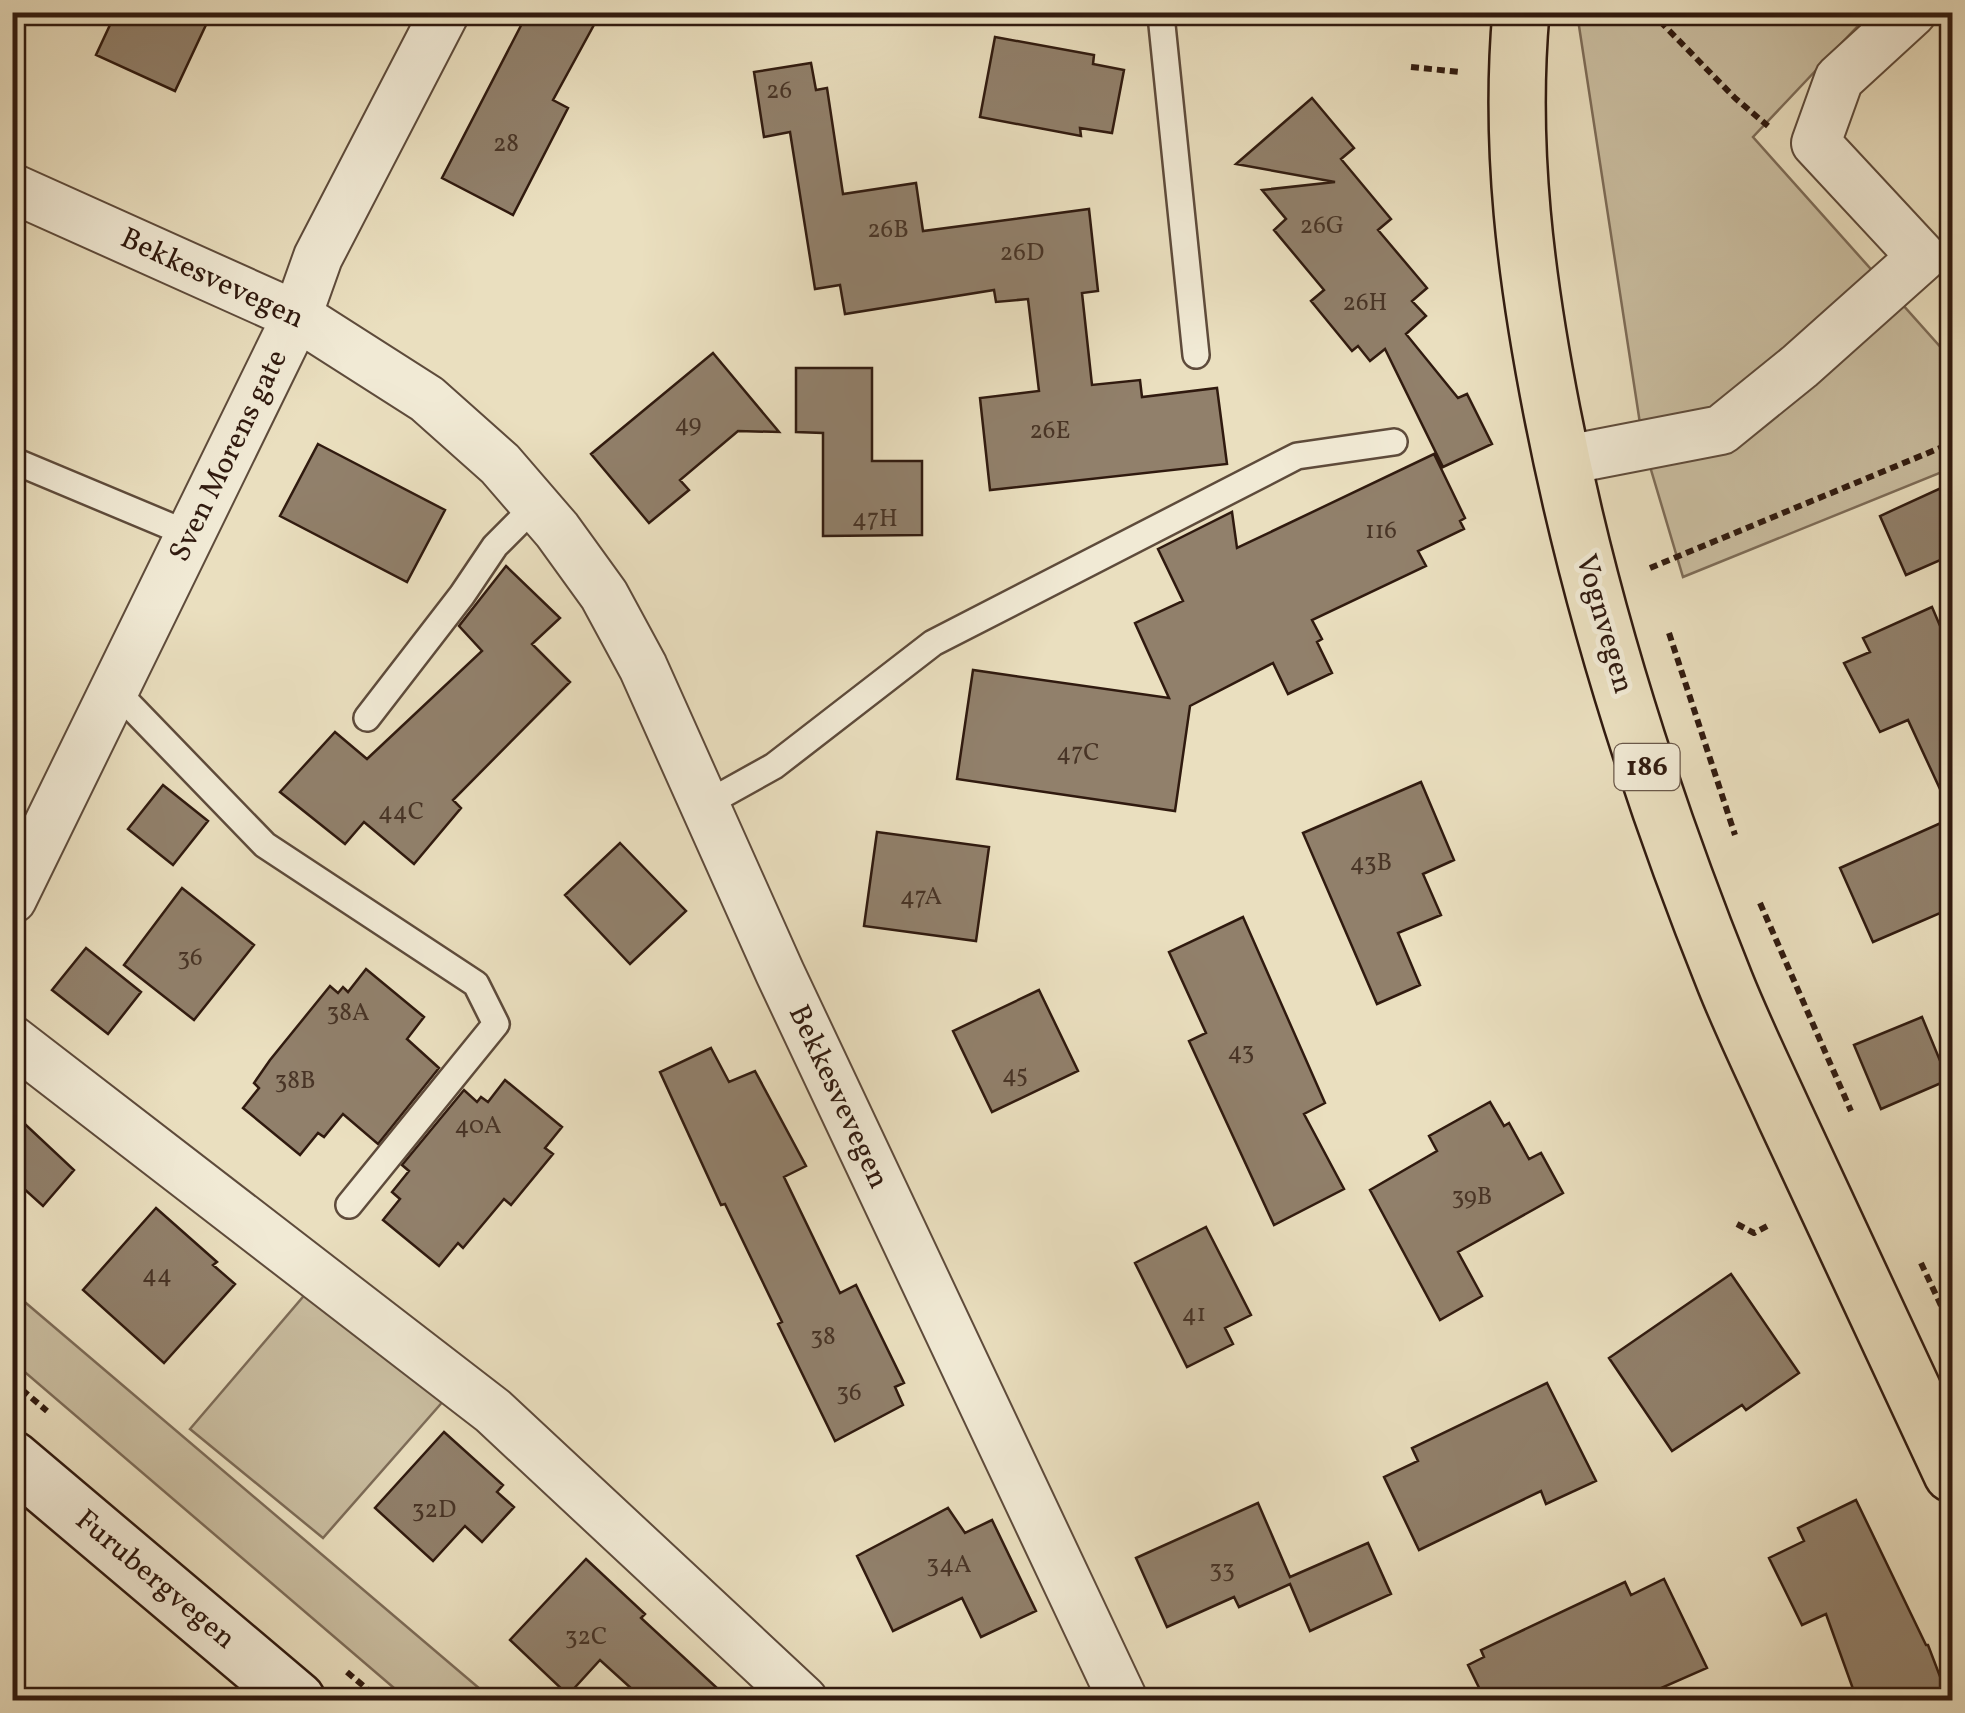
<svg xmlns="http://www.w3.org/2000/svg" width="1965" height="1713" font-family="Vollkorn,serif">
	<rect width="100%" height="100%" fill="#eadfbf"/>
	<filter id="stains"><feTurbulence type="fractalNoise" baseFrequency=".002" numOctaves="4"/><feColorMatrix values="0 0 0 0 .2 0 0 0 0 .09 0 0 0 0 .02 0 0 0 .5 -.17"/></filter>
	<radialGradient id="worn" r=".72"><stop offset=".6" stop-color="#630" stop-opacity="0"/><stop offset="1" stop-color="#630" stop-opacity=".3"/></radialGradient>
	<path fill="#cabea1" stroke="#7d6c58" stroke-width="2.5" d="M1577,13H1870L1753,137L1952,360V468L1683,577L1643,443Z
		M314,1284L453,1390L323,1538L190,1429Z
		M13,1292L493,1700H408L13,1362Z"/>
	<path fill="#91806b" stroke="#301a0f" stroke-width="2.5" d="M116,12H212L175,91L96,55Z
		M528,12H601L553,100L568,108L513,215L442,178Z
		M995,37L1094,55L1093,64L1124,70L1112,133L1080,128L1081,136L980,117Z
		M811,63L816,90L827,88L843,194L916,183L923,231L1089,209L1098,291L1082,293L1092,385L1140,380L1142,397L1217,388L1227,464L990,490L980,398L1039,391L1028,299L996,302L994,290L845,314L840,285L815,289L790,132L764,137L754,72Z
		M1312,98L1354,148L1341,159L1391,219L1378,230L1427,288L1412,301L1426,316L1406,334L1458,398L1467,394L1492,444L1443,467L1385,349L1370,361L1358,346L1352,351L1311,301L1324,290L1274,230L1286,219L1262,190L1335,182L1236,164Z
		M713,353L779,432L738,431L680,480L689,490L649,523L591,454Z
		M796,368H872V461H922V535L823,536V433L796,432Z
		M318,444L445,510L407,582L280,516Z
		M1434,454L1465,518L1460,521L1464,529L1418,551L1426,566L1312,620L1322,639L1317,642L1332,673L1288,694L1273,663L1190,706L1175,811L957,779L973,670L1169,698L1135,623L1183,601L1158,549L1232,512L1237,548Z
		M1952,483V555L1906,575L1880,516Z
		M506,566L560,618L532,644L570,682L453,800L461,808L414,864L364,822L345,844L280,792L335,732L367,759L482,651L459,626Z
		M1932,607L1952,654V815L1908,720L1880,732L1844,663L1870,652L1863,638Z
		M1421,782L1454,860L1423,874L1441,915L1398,933L1420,985L1377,1004L1303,833Z
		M163,785L208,821L173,865L128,829Z
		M1952,818V908L1873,942L1840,868Z
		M877,832L989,847L976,941L864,926Z
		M620,843L686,911L630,964L565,895Z
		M182,888L254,945L194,1020L124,965Z
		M1243,917L1325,1103L1304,1114L1344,1189L1274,1225L1189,1041L1206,1033L1169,952Z
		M86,948L141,992L108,1034L52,990Z
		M366,969L424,1017L407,1039L439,1068L378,1144L343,1114L324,1137L318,1133L300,1155L243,1108L259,1088L254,1083L270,1060L330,986L338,993L343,987L348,992Z
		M1039,990L1078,1071L992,1112L953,1031Z
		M1922,1017L1948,1080L1881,1109L1854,1045Z
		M711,1048L729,1082L755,1071L806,1166L784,1177L840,1293L856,1285L904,1383L895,1387L903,1405L835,1441L778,1324L782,1322L725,1204L721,1205L660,1072Z
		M505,1080L562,1127L545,1148L553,1154L511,1205L504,1199L463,1248L458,1243L439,1266L383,1220L400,1199L392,1192L409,1171L402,1165L464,1090L477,1102L481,1097L488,1102Z
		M1490,1102L1504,1126L1509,1123L1529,1159L1541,1153L1563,1193L1458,1252L1482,1296L1440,1320L1370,1190L1437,1151L1429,1136Z
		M12,1112L74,1170L43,1206L12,1178Z
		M156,1208L217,1262L213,1265L235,1284L164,1363L83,1290Z
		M1206,1227L1251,1315L1225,1328L1233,1344L1187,1367L1135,1263Z
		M1731,1274L1799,1373L1746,1410L1742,1405L1672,1451L1609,1358Z
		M1547,1383L1596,1481L1546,1504L1541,1491L1419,1550L1384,1477L1418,1461L1412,1448Z
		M444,1432L503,1485L497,1492L514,1507L482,1542L465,1526L433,1561L375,1508Z
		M1856,1500L1926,1645H1928L1949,1700H1857L1826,1614L1802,1625L1769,1558L1804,1541L1798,1528Z
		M1258,1503L1290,1577L1368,1543L1391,1594L1310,1631L1290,1584L1239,1607L1234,1597L1167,1627L1136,1558Z
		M948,1508L965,1533L992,1520L1036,1611L981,1637L962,1598L893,1631L857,1556Z
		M586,1559L645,1614L641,1618L730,1700H644L600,1660L568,1695L510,1640Z
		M1664,1579L1707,1668L1634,1700H1485L1468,1665L1484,1657L1481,1650L1625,1582L1631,1595Z"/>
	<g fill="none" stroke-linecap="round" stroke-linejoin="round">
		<g stroke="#5e4b3b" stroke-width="30">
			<path id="lane" d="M1162,25L1196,355
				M12,460L191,535
				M115,690L265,845L476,984L496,1024L349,1205
				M367,718L462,595L495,546L536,505
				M704,805L774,766L933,643L1297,456L1394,442"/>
		</g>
		<g stroke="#5e4b3b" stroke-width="52">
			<path id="street" d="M12,188L297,316L427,399L500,464L557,530L604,595L643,667L780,973L1123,1700
				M1561,461L1721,430L1800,366L1922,257L1816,143L1839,79L1912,12
				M12,899L297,316L318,257L445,12
				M12,1040L493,1411L803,1700"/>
		</g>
		<g stroke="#301a0f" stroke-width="60">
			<path id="secondary" d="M12,1459L297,1700"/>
		</g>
		<g stroke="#301a0f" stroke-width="60">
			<path id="primary" d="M1521,12C1509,148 1526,279 1552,412C1590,607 1651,798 1725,982C1743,1027 1765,1072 1785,1116C1840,1236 1896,1355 1952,1474"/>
		</g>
		<path stroke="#301a0f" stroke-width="6" stroke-dasharray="8 5" stroke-linecap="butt" d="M1651,12L1735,98L1768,126
			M1411,67L1460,72
			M1650,568L1952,443
			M1669,633L1735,835
			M1760,903L1851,1111
			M1737,1224L1754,1233L1771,1224
			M1921,1263L1952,1329
			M12,1381L47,1411
			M347,1672L380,1700"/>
		<use href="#lane" stroke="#f1ead5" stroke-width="25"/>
		<use href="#street" stroke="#f1ead5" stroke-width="48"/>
		<use href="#secondary" stroke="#f1ead5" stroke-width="55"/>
		<use href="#primary" stroke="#eadfbf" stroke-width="55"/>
	</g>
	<g text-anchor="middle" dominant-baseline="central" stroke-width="10" stroke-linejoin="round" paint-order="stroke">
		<g font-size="25" fill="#483426">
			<text x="779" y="91">26</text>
			<text x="506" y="144">28</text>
			<text x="1322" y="226">26G</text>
			<text x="888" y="230">26B</text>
			<text x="1022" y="253">26D</text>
			<text x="1365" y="303">26H</text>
			<text x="688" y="424">49</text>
			<text x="1050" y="431">26E</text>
			<text x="875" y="519">47H</text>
			<text x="1381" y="531">116</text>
			<text x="1078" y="753">47C</text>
			<text x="401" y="812">44C</text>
			<text x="1371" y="863">43B</text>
			<text x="921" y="897">47A</text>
			<text x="190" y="958">36</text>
			<text x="348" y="1013">38A</text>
			<text x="1241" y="1052">43</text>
			<text x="1015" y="1075">45</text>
			<text x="295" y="1081">38B</text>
			<text x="478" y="1126">40A</text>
			<text x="1472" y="1197">39B</text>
			<text x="157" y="1275">44</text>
			<text x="1194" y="1314">41</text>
			<text x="823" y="1337">38</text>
			<text x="849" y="1393">36</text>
			<text x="434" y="1510">32D</text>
			<text x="949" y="1565">34A</text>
			<text x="1222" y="1570">33</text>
			<text x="586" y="1637">32C</text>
		</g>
		<rect fill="#f1ead5" stroke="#6a584a" stroke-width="2.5" x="1614.5" y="744" width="65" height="46" rx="8"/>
		<g font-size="28" font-weight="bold" fill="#301a0f">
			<text x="1647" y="767">186</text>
		</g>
		<g font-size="30" fill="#301a0f" stroke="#f1ead5">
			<text transform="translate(212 279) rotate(25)">Bekkesvevegen</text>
			<text transform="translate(229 456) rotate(-64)">Sven Morens gate</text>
			<text transform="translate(1604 624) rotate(74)">Vognvegen</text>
			<text transform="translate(838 1097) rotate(65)">Bekkesvevegen</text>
			<text transform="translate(155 1580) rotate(40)">Furubergvegen</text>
		</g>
	</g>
	<rect width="1965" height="1713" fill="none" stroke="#eadfbf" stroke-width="50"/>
	<rect x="15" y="15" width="1935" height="1683" fill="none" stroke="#301a0f" stroke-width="5"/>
	<rect x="25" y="25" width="1915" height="1663" fill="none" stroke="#301a0f" stroke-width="2.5"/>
	<rect width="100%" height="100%" filter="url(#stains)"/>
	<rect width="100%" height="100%" fill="url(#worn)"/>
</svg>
